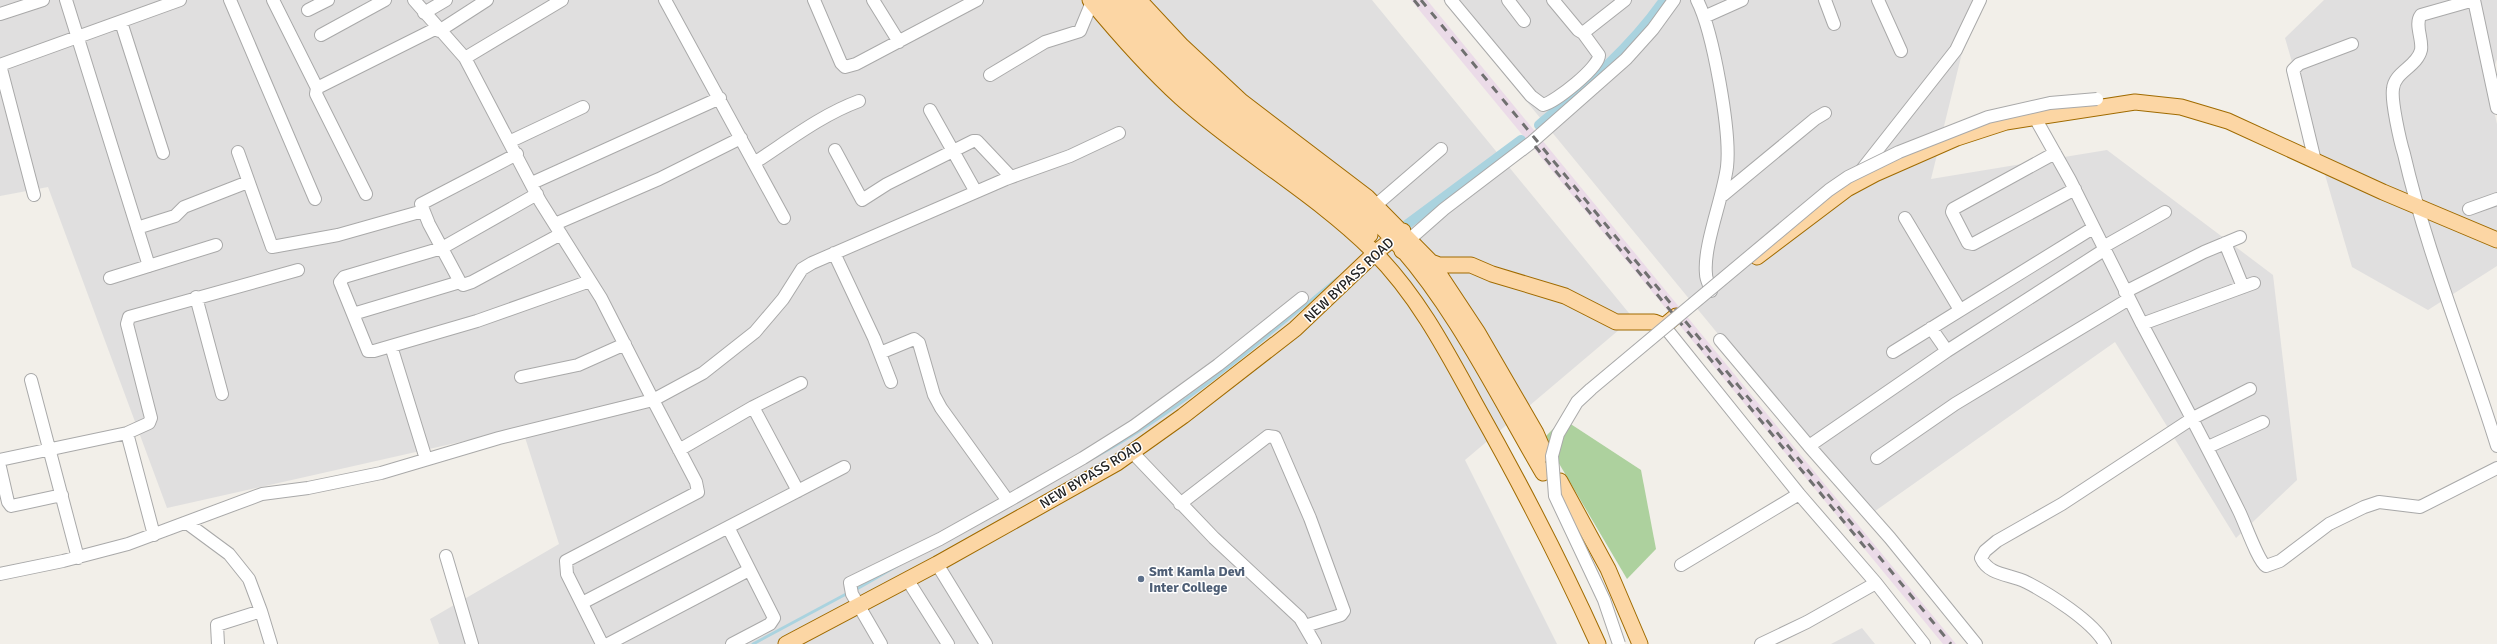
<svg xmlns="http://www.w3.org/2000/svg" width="2497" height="644" font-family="Signika,sans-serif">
	<rect width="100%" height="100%" fill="#f2efe9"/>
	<path fill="#e0dfdf" d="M0,0H1372L1633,318L1465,460L1557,644H439L430,619L559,544L522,428L167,508L48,187L0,196Z
		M1443,0H1975L1931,179L2107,150L2273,275L2297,480L2236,538L2115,342L1868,516Z
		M2324,0H2497V59L2488,84L2497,124V266L2428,310L2352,267L2285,38Z
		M1862,628L1875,644H1831Z"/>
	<path fill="#ebdbe8" d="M1411,0H1427L1956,644H1943Z"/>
	<path fill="#add19e" d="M1563,419L1641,470L1656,549L1627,579L1544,438Z"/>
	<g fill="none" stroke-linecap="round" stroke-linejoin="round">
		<path stroke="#aad3df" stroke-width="3" d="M1095,457C1183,409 1260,342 1338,278
			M855,590L897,566
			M753,644L848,593"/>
		<path stroke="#aad3df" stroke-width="10" d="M1539,125C1584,87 1630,49 1664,0
			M1405,226L1521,140"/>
		<g stroke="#a9a9a9" stroke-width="14">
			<path id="minor" d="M66,0L149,266
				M230,0L315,199
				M273,0L317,88
				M665,0L784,218
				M814,0L841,63L845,67L856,64L977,0
				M873,0L899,42
				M1451,0L1531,96L1543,105C1555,102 1600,67 1599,55L1583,33
				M1508,0L1524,21
				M1553,0L1578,30L1583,33L1625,0
				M1697,0C1713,31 1731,132 1727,167C1723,198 1703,246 1706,274C1706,280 1710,286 1711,291
				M1825,0L1834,24
				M1878,0L1901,51
				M2474,0L2421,15C2414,24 2423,39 2421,50C2417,67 2394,72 2393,89C2391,101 2400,141 2404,154C2427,254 2467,349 2497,446
				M2474,0L2497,108
				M308,10L328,0
				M424,13L446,0
				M0,14L43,0
				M1704,17L1742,0
				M121,22L163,153
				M439,31L487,0
				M321,35L385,0
				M465,58L562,0
				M0,65L180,0
				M0,65L34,195
				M990,75L1045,42L1080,31L1092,2
				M930,110L976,192
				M2034,116L2070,180L2142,324L2254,283
				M511,141L583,107
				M835,150L862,200L887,184L973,141H977L1011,177
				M238,152L272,247L338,235L423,211
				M2055,153L1953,209L1952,212L1968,243L1973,244L2075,189
				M517,154L421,204L429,224L460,282L463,285L472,282L561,234
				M2315,161L2293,70L2299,64L2352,44
				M754,163C788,141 821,115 859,101
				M1860,172L1956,50L1980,0
				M532,183L720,98
				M366,194L316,94L317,88L437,28
				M537,194L442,248L344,277L340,282L368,351H374L477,321L590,281
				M1723,195L1815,119L1825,113
				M1376,205L1441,149
				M2469,209L2497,199
				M1905,218L1960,310
				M555,224L659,179L741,138
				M137,228L175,216L184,207L248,182
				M2225,243L2243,287
				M1402,246L1444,209L1532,142L1626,59L1653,29L1674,0
				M2103,247L2165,212
				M834,253L874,338L891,382
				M110,278L216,245
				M2125,292L2204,252L2240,237
				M196,297L222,394
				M353,314L460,282
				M2142,324C2175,386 2208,448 2239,511C2245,523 2258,561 2266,566L2280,561L2329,524L2364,507L2379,502L2420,507L2497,468
				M1664,326L1799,494L1876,583L1924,644
				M1931,328L1947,351L1809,446L1890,538L1976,644
				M1720,340L1809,446
				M391,346L426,459
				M1947,351L2104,250
				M1893,352L2093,228
				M880,353L914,339L919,343L934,395L941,408L1008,501L940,539L850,583L852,594L881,644
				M521,377L578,365L625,344
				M31,380L78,558
				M753,407L798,491
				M127,433L154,535
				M2208,447L2263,422
				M679,450L753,407L801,383
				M1132,452L1214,538L1300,618L1315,644
				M1877,458L1955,404L2129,299
				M0,460L127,433L149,423L151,418L127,324L129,317L298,270
				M0,467L8,502L11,506L62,495
				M1008,501L1083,458L1134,426L1218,365L1302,298
				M1180,504L1268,436L1275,437L1310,518L1344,611L1341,615L1305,626
				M187,523L229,554L249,579L261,611
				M729,529L774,618L770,624L732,644
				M446,556L472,644
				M937,564L986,644
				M1681,565L1799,494
				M0,574L63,561L128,544L262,494L308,488L381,473L499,438L653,400L601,298L540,201L465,58L414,0
				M907,579L948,644
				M582,603L844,467
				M218,644L217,625L261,611L271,644
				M602,644L567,574L566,561L698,492L696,482L653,400L703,373L755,332L783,299L802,269L812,263L1006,179L1070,156L1119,133
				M608,644L749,570
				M1761,644L1807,622L1876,583
				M2105,644C2094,622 2048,593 2026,582C2011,574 1989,576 1981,558L1985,551L1997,541L2062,504L2193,418L2250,389"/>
		</g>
		<g stroke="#a06b00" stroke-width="17">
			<path id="major" d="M1090,0C1119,35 1148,68 1181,98C1242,153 1316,194 1374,252C1418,296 1447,352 1476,405C1520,483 1561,562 1598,644
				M1107,0C1144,43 1184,84 1227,121C1274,161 1326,191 1370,235
				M1123,0C1156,37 1188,74 1227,105C1281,150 1343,186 1392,238C1453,303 1498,396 1543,473
				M1139,0L1182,46L1241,101L1367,197L1431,262L1478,333L1536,433L1545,454
				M1402,251L1439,265H1471L1492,274L1565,296L1616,322H1654L1664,326L1676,316
				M1757,257L1847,189L1875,174L1957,138L2006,122L2135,102L2181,107L2228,121L2383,192L2497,240
				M1560,481L1608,569L1640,644
				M786,644L937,564L1117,463L1183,416L1295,329L1375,253L1403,231"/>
		</g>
		<use href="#minor" stroke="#fff" stroke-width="12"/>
		<use href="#major" stroke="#fcd6a4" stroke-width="15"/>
		<path stroke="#707070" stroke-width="3" stroke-dasharray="8 8" stroke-linecap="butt" d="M1414,0L1423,11
			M1421,0L1951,644
			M1535,146L1868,551"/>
		<g stroke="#a9a9a9" stroke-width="14" stroke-linecap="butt">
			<path id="minor-bridge" d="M1619,644L1604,600L1555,496L1552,456L1558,434L1577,402L1591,389L1829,190L1848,177L1899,152L1988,117L2050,103L2097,99"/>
		</g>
		<use href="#minor-bridge" stroke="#fff" stroke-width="12"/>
	</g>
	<circle fill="#5c6f8a" stroke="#fff" stroke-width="1.5" cx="1141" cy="579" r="4"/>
	<g text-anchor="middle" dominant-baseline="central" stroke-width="3" stroke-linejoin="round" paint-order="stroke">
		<g font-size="14" fill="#222" stroke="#fff">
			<text transform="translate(1349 280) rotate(-43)">NEW BYPASS ROAD</text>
			<text transform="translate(1091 475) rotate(-31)">NEW BYPASS ROAD</text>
		</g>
		<g font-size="14" font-weight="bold" fill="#4e5e75" stroke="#fff" text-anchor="start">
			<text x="1149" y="571">Smt Kamla Devi<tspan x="1149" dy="16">Inter College</tspan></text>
		</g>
	</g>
</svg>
